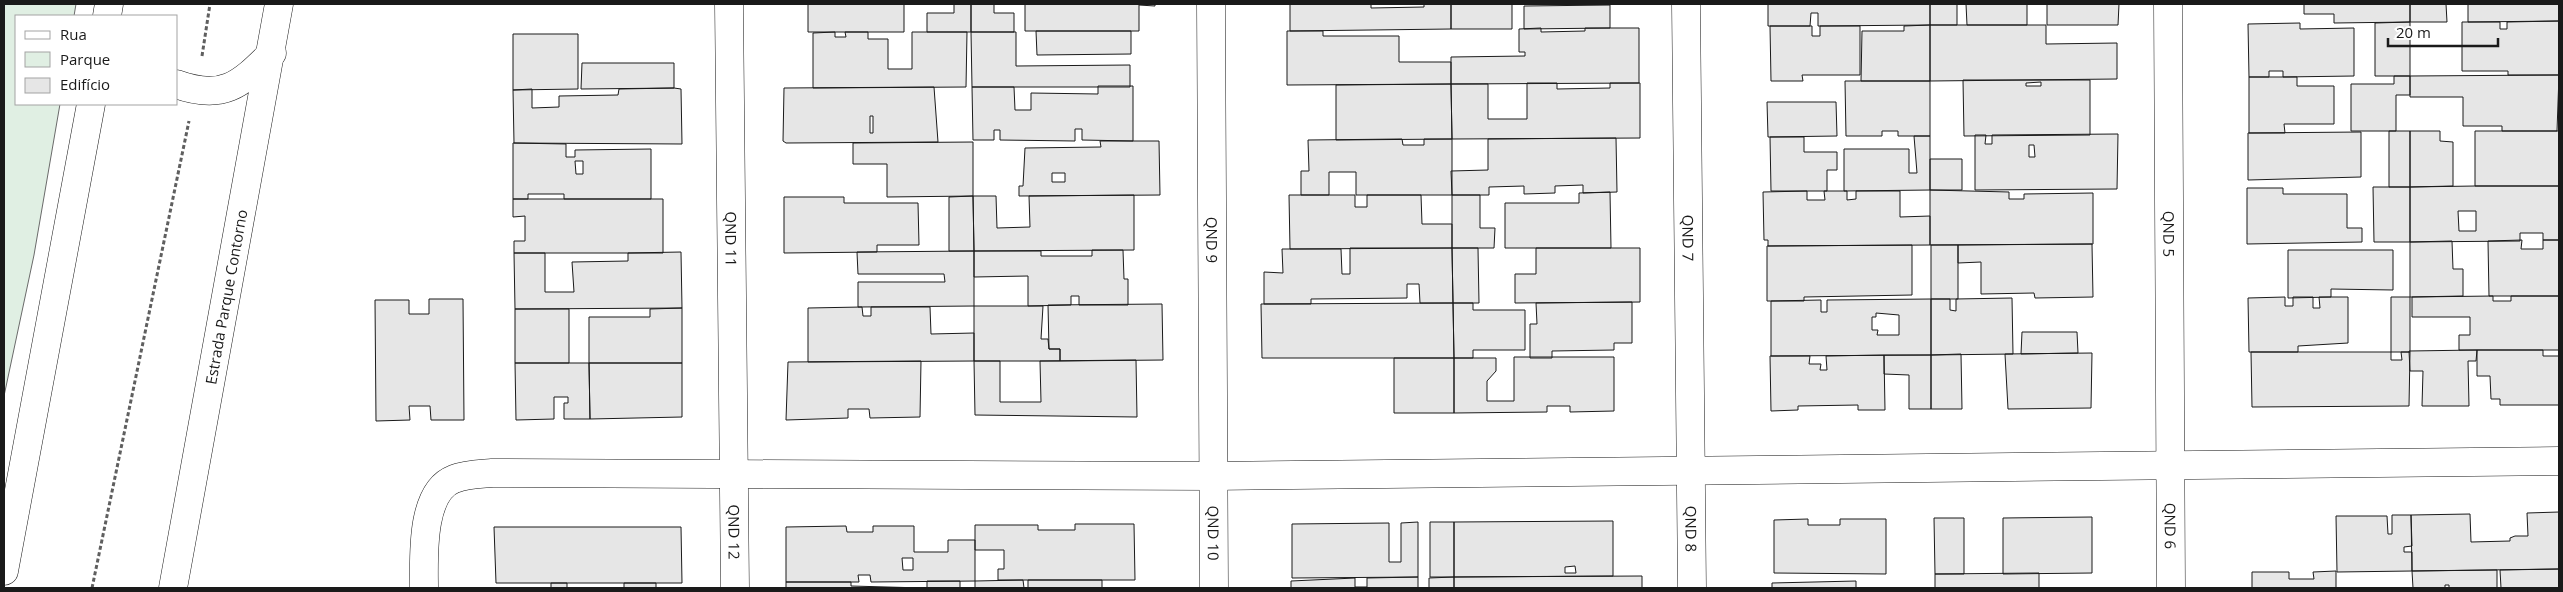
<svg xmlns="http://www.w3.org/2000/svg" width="2563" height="592" font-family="'Open Sans',sans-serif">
	<rect width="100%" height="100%" fill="#fff"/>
	<path fill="#e0efe3" stroke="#6a6a6a" d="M4,4H76L74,16H16V104H60L34,255L4,396Z"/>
	<path fill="#e6e6e6" stroke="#1a1a1a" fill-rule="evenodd" d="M808,4H904V32H808Z
		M954,4H971V32H927V13H954Z
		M971,4H994V13H1014V32H971Z
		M1025,4H1155V6L1139,5V31H1025Z
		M1290,4H1371V8L1424,7V4H1451V29L1290,31Z
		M1451,4H1512V29H1451Z
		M1768,4H1930V25L1818,26V13H1811L1810,26H1768Z
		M1930,4H1957V25H1930Z
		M1966,4H2027V25H1967Z
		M2047,4H2119L2118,25H2047Z
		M2304,4H2410V22L2334,23V14H2304Z
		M2410,4H2446L2447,22H2410Z
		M2468,4H2559V21L2468,22Z
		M1610,5V28L1524,29V6Z
		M2559,21V75H2508V71H2462V22H2500V29H2507V22Z
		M2410,22V76H2375V23Z
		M2300,23V29L2354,28V76L2283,77V71H2269V77H2249L2248,24Z
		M1930,25H2046V44L2117,43V79L1930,81Z
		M1930,25V81H1861L1862,31H1904V26Z
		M1770,26H1812V36H1820V26H1860V75H1802L1803,81H1771Z
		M1541,28V32L1585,31V28H1639V83L1451,84V57L1525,56V52H1519V29Z
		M1036,31H1131V54L1037,55Z
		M1287,31H1323V36H1399V62H1451V84L1287,85Z
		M835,32V37H846L845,32H868V39H888V69H912V32H967L966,87L813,88V33Z
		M971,32H1016V66L1130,65V87H972Z
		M513,34H578V89L513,90Z
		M582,63H674V88L581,89Z
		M2556,75H2559L2557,131H2502V126H2463V97H2410V76Z
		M2394,76H2410V95H2396V131H2351V84H2394Z
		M2249,77H2297V86H2334V124H2284L2285,133H2249Z
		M1963,80H2090V135L1964,136ZM2041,82V86H2026V83Z
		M1845,81H1930V136H1898V131H1882V136H1846Z
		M1527,83H1557V89L1610,88V83H1640V138L1452,139L1451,84H1488V119H1527Z
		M1451,84L1452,139L1336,140V85Z
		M1098,86H1133V141L1082,140V129H1075V141L1000,140V130H994V140H973L972,87H1014L1015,110H1031V93L1098,94Z
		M934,87L938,142L786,143L783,141L784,88ZM870,116H873V133H870Z
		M674,88L681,89L682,144L514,143L513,90L532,89V108L559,107V96L618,95L619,89Z
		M1767,102H1836L1837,136L1768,137Z
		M2389,131H2410V187H2389Z
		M2410,131H2440V141L2453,142V186L2410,187Z
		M2475,131H2559V186H2475Z
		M2361,132V177L2248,180V133Z
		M2118,134L2117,189L1975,190V135H1986L1985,144H1992V135ZM2029,145H2034L2035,157H2029Z
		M1914,136H1930V190L1844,191V149H1909V173H1917Z
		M1770,137H1804V152H1837V170H1827V191H1771Z
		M1616,138L1617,192L1583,193V185L1555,186V193L1524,194V186L1489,187V195H1452L1451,171L1488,170V139Z
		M1402,139L1403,145H1424V139H1452V195H1356V172H1329V195H1301V171H1309L1308,140Z
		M1100,141H1159L1160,195L1019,196V186H1023L1025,148L1101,147ZM1052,173H1065V182H1052Z
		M973,142V196L887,197V164H853V143Z
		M513,143L566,144V157H575V150L651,149V199H564V194H528V199H513ZM575,161H583V174H576Z
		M1930,159H1962V190H1930Z
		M2475,186H2559V240H2543V233H2520V241L2410,242V187ZM2458,211H2476V231H2459Z
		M2373,187H2410V242H2374Z
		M2247,188H2283V194H2347V228H2362V242L2247,244Z
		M1930,190L2009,192V199H2024V194L2093,193V244L1930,245Z
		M1807,191V200H1825L1824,191H1847V200L1856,199V191H1900V217L1930,216V245L1768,246V240H1764L1763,192Z
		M1610,192L1611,248H1505V203H1579V193Z
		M1134,195V250L974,251L973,196H996L997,228L1030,227L1029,196Z
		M1289,195H1355V207H1367V195H1421L1422,224H1452V248L1290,249Z
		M1452,195H1480V228H1495L1494,248H1452Z
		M973,196L974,251H949V197Z
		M784,197H844V203H918L919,245H877V252L784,253Z
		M513,199H663V253H514V241H525V216L513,217Z
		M2522,240L2521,249H2543V240H2559V296H2489L2488,241Z
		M2452,241L2453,269H2463V296L2410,297V242Z
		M2092,244L2093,297L2035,298L2034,293L1981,294V262L1958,263V245Z
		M1912,245V295L1804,297V301H1767V246Z
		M1931,245H1958V299H1931Z
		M1350,248H1452L1453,303H1420L1419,284H1407V298L1311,299V304H1264V272L1283,273L1282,249H1341L1342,274H1350Z
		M1452,248H1478L1479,303H1453Z
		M1536,248H1640V302L1515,303V274H1536Z
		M1092,250H1123L1124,279H1128V305H1079V296H1071V305L1028,306V276L974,277V251H1041V256H1092Z
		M2288,250H2393V290L2331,289V297L2288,298Z
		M974,251V306L858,307V282H945L944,274H858L857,252Z
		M681,252L682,308L515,309L514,253H545V292H574L572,262L628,261V253Z
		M2493,296V301H2511V296H2559V350H2459V335H2470V317H2412V297Z
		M2285,297V306H2293V297H2313V308H2320L2319,297H2348V343L2298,346V352H2249L2248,298Z
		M2391,297H2410V352H2391Z
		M2012,298L2013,354L1931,355V299H1950V310L1956,311V299Z
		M429,299H463L464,420H431L430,406H409L410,420L376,421L375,300H409V314H429Z
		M1931,299V355L1771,356V301L1821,300V312H1827V300ZM1876,313L1899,315V335H1877L1878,330H1872V317H1876Z
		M1632,302V343H1614V350L1552,351V358H1530V324H1537L1536,303Z
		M1453,303H1473V310H1525V350H1473V358H1454Z
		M1453,303L1454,358H1262L1261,304Z
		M1162,304L1163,360L1060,361V349H1049L1048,305Z
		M974,306H1043L1041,339H1048L1049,349H1060V361H974Z
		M862,307L863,316H871V307H930L931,334L974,333V361L808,362V308Z
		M682,308V363H589V317H650V309Z
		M515,309H569V363H515Z
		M2022,332H2077L2078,353L2021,354Z
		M2477,350L2476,361H2468L2469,406H2422L2423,371H2410L2409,351Z
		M2477,350H2543V356H2559V405H2500V399H2491L2490,376H2477Z
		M2251,352H2391V360H2402L2401,352H2410L2409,406L2252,407Z
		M2092,353L2091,408L2008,409L2005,354Z
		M1961,354L1962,409H1931V355Z
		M1884,355H1931V409H1909V375L1884,374Z
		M1884,355L1885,410H1858V405L1798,406V410L1771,411L1770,356H1810L1809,364H1821L1820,370H1827L1826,356Z
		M1514,357H1614V411L1570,412V406H1547V412L1454,413V358H1496V371L1487,381V401H1514Z
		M1394,358H1454V413H1394Z
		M1136,360L1137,417L975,415L974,361H1000V402H1041L1040,361Z
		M921,361L920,417L870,418L869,409H848V418L786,420L788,362Z
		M515,363H589L590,419H564V403H568V397H554V419L516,420Z
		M589,363H682V417L590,419Z
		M2559,512V569L2412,571L2411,515L2470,514L2471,542L2510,541V538L2515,536H2528L2527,513Z
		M2392,515H2411L2412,546L2404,547V552H2412V571L2337,572L2336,516H2387L2388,534H2392Z
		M2092,517V573L2003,574V518Z
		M1934,518H1964V574H1935Z
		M1808,519V525H1840V519H1886V574L1774,573V520Z
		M1613,521V576L1454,577V522ZM1575,566L1576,573H1565V567Z
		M1418,522V577L1292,578V524L1389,523V562H1401V523Z
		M1430,522H1454V577H1430Z
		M1075,524H1134L1135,580H998V569H1004V550H975V525H1038V530H1075Z
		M846,526L847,532H873V526H914V552H948V540H975V581L871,582L870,575H858L859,582H786V527ZM902,558H913V570H903Z
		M494,527H681L682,583H496Z
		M2559,569V588H2501L2500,570Z
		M2497,570V588H2449V585H2445V588H2413L2412,571Z
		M2336,571V588H2252V572H2289V579H2314L2313,572Z
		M2039,573V588H1935V574Z
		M1642,576V588H1454V577Z
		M1418,577V588H1291V581L1355,578V587H1367V578Z
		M1454,577V588H1429V578Z
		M1023,580L1024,588H975V581Z
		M1028,580H1102V588H1028Z
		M927,581H960V588H927Z
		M1856,581V588H1772V583Z
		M786,582H851V586L923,588H786Z
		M551,583H567V588H551Z
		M624,583H656V588H624Z"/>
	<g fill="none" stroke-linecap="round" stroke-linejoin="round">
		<g stroke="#1a1a1a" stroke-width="29">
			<g id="minor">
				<path id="s1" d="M729,4L735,588"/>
				<path id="s2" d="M1211,4L1214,588"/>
				<path id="s3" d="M1686,4L1692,588"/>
				<path id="s4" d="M2168,4L2171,588"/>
				<path d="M424,588C424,559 420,492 454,479C466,474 480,474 492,473L1213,476L2559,461"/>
			</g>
		</g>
		<g stroke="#1a1a1a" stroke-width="29">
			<g id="highway">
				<path d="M107,16L109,4"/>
				<path d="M176,84C223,101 240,85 272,53"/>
				<path d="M4,571L91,104"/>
				<path id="s5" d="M173,588L279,4"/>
			</g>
		</g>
		<path stroke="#5f5f5f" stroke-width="3" stroke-dasharray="4 2.5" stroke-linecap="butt" d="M202,56L210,4
			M92,588L189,121"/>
		<use href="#minor" stroke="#fff" stroke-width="28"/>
		<use href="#highway" stroke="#fff" stroke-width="28"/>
	</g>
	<g text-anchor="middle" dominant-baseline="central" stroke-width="4" stroke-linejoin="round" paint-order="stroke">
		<g font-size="15" fill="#1a1a1a" stroke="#fff">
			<text stroke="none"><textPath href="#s4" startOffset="230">QND 5</textPath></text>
			<text stroke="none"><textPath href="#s3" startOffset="234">QND 7</textPath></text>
			<text stroke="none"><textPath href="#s1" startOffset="235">QND 11</textPath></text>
			<text stroke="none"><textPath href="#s2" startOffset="236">QND 9</textPath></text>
			<text stroke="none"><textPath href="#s5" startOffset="296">Estrada Parque Contorno</textPath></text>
			<text stroke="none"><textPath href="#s4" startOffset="522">QND 6</textPath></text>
			<text stroke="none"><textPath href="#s3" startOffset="525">QND 8</textPath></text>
			<text stroke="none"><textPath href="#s1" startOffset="528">QND 12</textPath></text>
			<text stroke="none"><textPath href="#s2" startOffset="529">QND 10</textPath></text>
		</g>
	</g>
	<rect width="2563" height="592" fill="none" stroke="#1a1a1a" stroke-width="10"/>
	<rect x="15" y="15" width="162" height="90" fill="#ffffff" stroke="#a3a3a3"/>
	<rect x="25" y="31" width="25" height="8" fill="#ffffff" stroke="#a3a3a3"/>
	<text x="60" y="40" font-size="15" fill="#1a1a1a">Rua</text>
	<rect x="25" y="52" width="25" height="15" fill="#e0efe3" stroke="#a3a3a3"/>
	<text x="60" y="65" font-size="15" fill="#1a1a1a">Parque</text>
	<rect x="25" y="78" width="25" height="15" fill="#e6e6e6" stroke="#a3a3a3"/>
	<text x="60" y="90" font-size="15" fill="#1a1a1a">Edifício</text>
	<path d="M2388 38v8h110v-8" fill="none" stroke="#1a1a1a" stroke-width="2.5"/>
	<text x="2396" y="38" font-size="15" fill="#1a1a1a" stroke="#ffffff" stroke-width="4" paint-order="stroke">20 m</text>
</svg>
